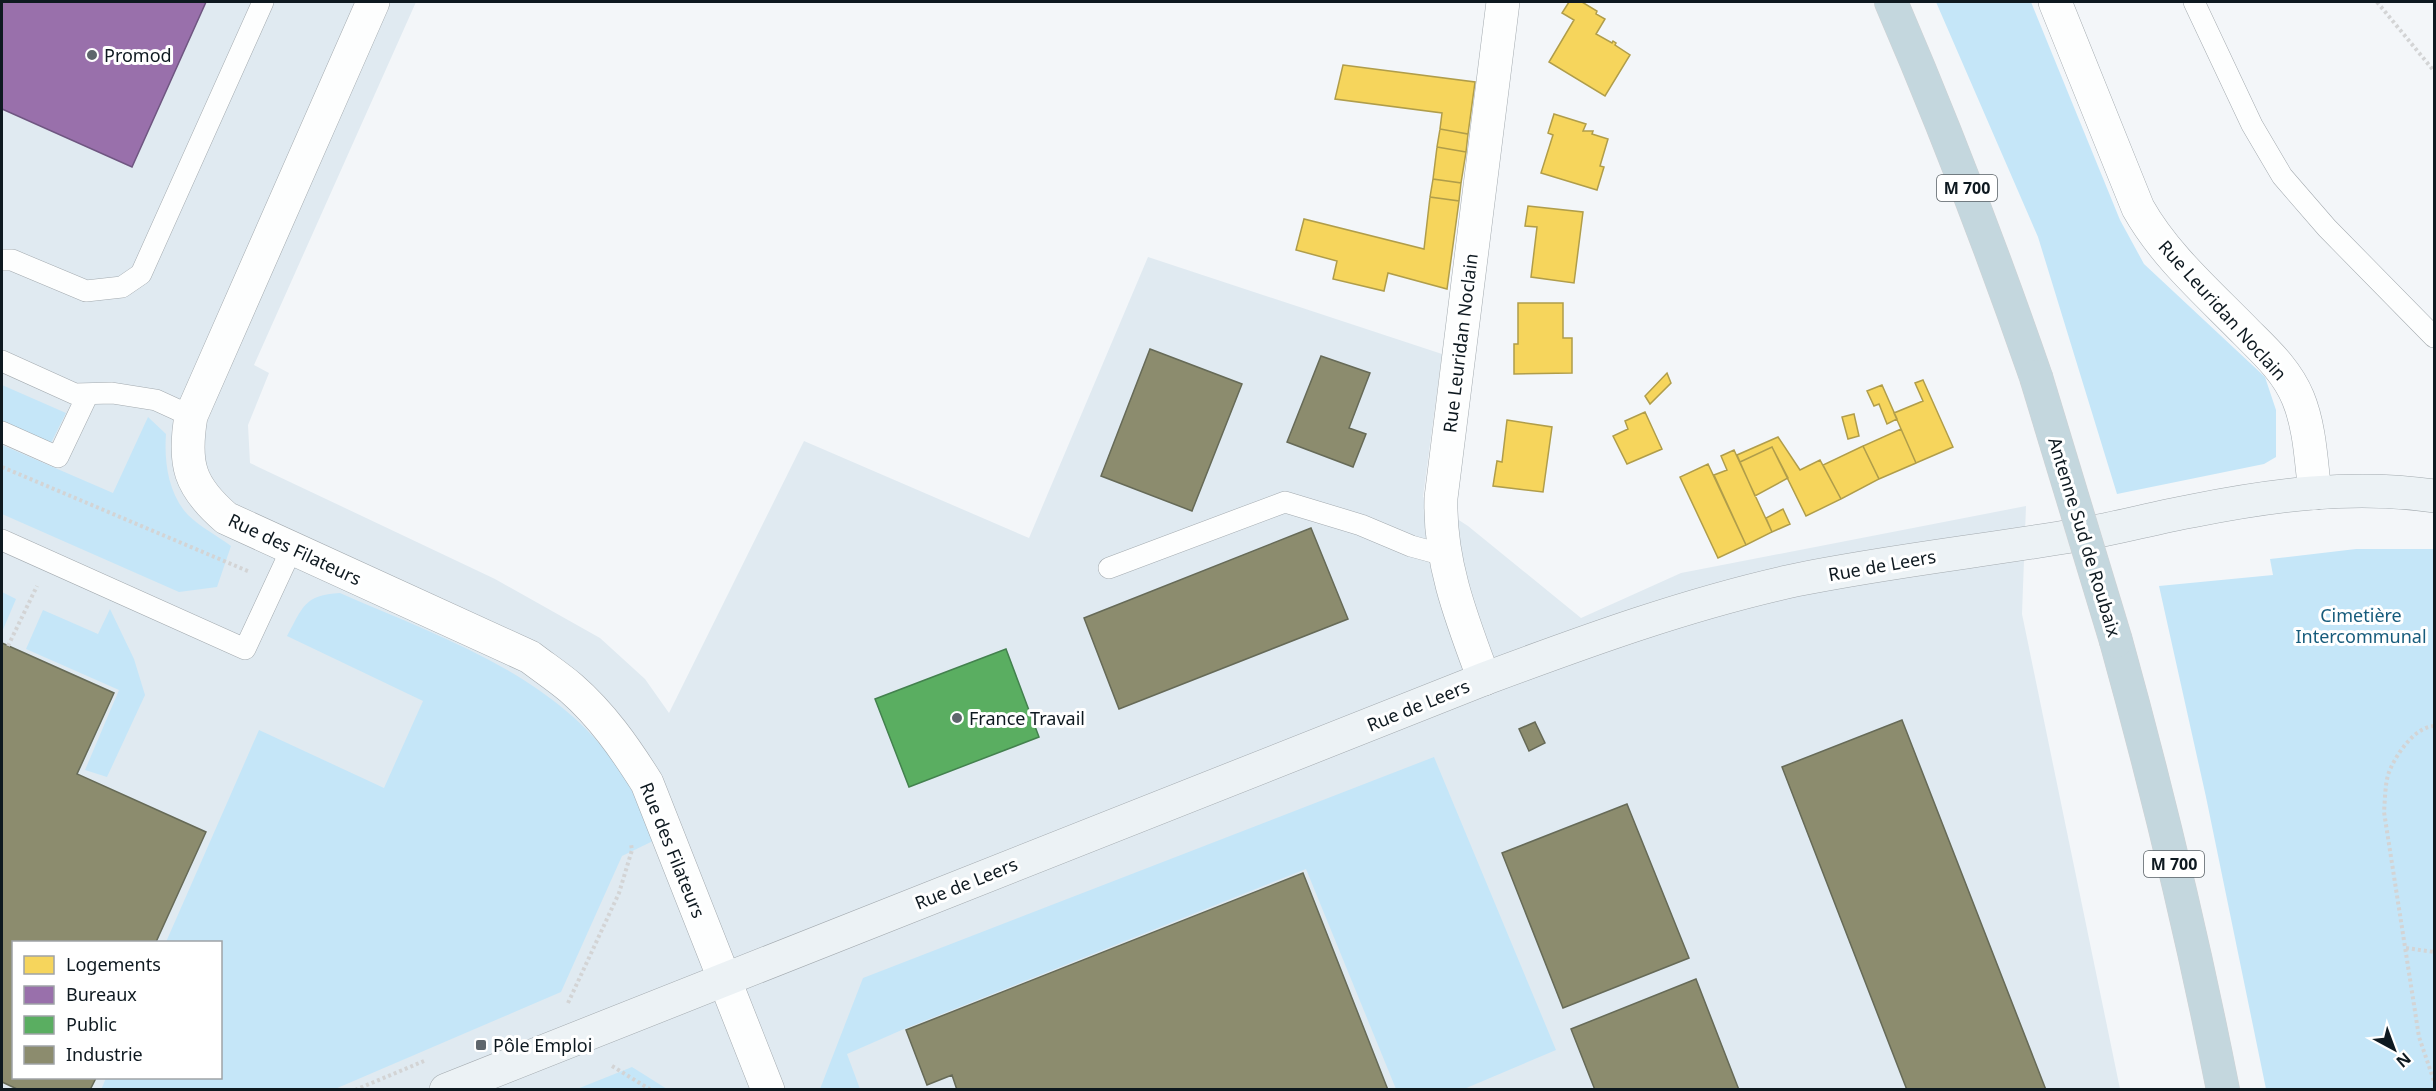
<svg xmlns="http://www.w3.org/2000/svg" width="2436" height="1091" font-family="'Noto Sans',sans-serif">
	<rect width="100%" height="100%" fill="#f3f6f9"/>
	<path fill="#e0eaf1" fill-rule="evenodd" d="M2,2H416L254,365L269,373L248,425L250,463L495,579L600,638L645,679L669,713L804,441L1029,538L1148,257L1442,354L1423,497L1468,526L1581,618L1681,573L2026,506L2022,614L2120,1089L2,1090ZM14,942H220V1078H14Z"/>
	<path fill="#c5e6f8" d="M1936,2H2031L2120,220L2144,264L2265,377L2276,410V457L2264,464L2117,494L2038,237Z
		M2,385L66,413L51,443L2,421Z
		M148,417L166,434C164,461 168,494 188,515C200,527 218,536 231,546L217,587L179,592L2,514V445L113,493Z
		M2356,549H2434V1089H2266L2206,797L2159,586L2273,575L2270,559Z
		M2,592L16,599L2,632Z
		M340,593C442,638 560,676 623,775C636,794 643,820 653,841L622,856L561,992L335,1089L101,1090L106,1078H220V942H166L259,730L384,788L423,701L287,636C303,607 304,595 340,593Z
		M110,609L134,659L145,695L107,777L85,770L119,690L26,649L43,610L98,634Z
		M1434,757L1556,1050L1464,1089H1396L1306,869L904,1029L847,1054L860,1089H820L863,978Z
		M632,1067L667,1089H577Z"/>
	<path fill="#f6d55c" stroke="#b09d4a" stroke-width="1.5" d="M1569,2H1582L1597,11L1596,14L1605,19L1596,34L1612,43L1613,41L1616,43L1615,45L1630,55L1605,96L1549,62L1574,20L1562,13Z
		M1343,65L1475,82L1468,134L1440,129L1442,113L1335,99Z
		M1554,114L1586,124L1583,131H1593L1592,134L1608,139L1600,166L1604,167L1597,190L1541,173L1553,135L1548,133Z
		M1440,129L1468,134L1466,152L1437,147Z
		M1437,147L1466,152L1461,183L1433,179Z
		M1433,179L1461,183L1459,201L1430,197Z
		M1430,197L1459,201L1447,289L1388,273L1384,291L1333,279L1337,261L1296,250L1304,219L1424,249Z
		M1528,206L1583,212L1574,283L1531,277L1537,227L1525,226Z
		M1518,303H1563V338H1572V373L1514,374V344H1518Z
		M1667,373L1671,383L1650,404L1645,396Z
		M1923,380L1953,447L1916,463L1894,413L1923,401L1915,383Z
		M1882,385L1897,419L1887,424L1879,404L1874,406L1867,391Z
		M1645,412L1662,449L1627,464L1613,436L1628,429L1625,421Z
		M1854,414L1859,436L1848,439L1842,417Z
		M1507,420L1552,427L1543,492L1493,486L1497,461L1502,462Z
		M1901,429L1916,463L1879,479L1863,446Z
		M1778,437L1800,470L1820,460L1841,499L1806,516L1772,447L1740,462L1737,455Z
		M1863,446L1879,479L1841,499L1823,465Z
		M1772,447L1788,478L1755,496L1740,462Z
		M1734,450L1772,532L1746,545L1714,475L1727,470L1721,456Z
		M1708,464L1746,545L1718,558L1680,477Z
		M1783,509L1790,524L1772,532L1766,518Z"/>
	<path fill="#9970ab" stroke="#6f5681" stroke-width="1.5" d="M2,2H206L132,167L2,109Z"/>
	<path fill="#5aae61" stroke="#43814e" stroke-width="1.5" d="M1006,649L1039,737L909,787L875,699Z"/>
	<path fill="#8c8c6e" stroke="#666a57" stroke-width="1.5" d="M1150,349L1242,384L1192,511L1101,476Z
		M1321,356L1370,373L1349,428L1366,434L1353,467L1287,442Z
		M1311,528L1348,619L1119,709L1084,618Z
		M2,643L114,693L77,774L206,832L156,942H14V1078H96L90,1090H19L2,1082Z
		M1902,720L2046,1090H1907L1782,767Z
		M1535,722L1545,743L1529,751L1519,729Z
		M1627,804L1689,958L1563,1008L1502,853Z
		M1303,873L1388,1090H957L952,1075L927,1085L906,1030Z
		M1696,979L1739,1090H1595L1571,1029Z"/>
	<g fill="none" stroke-linecap="round" stroke-linejoin="round">
		<g stroke="#a3aaaf" stroke-width="22">
			<path id="lane" d="M2194,2L2252,125L2282,176L2327,228L2434,337
				M2,260H12L86,291L122,287L141,274L263,2
				M2,361L75,394L112,393L156,400L191,416
				M2,432L58,457L88,394
				M2,540L245,649L292,548
				M1109,568L1285,502L1361,525L1411,546L1444,555"/>
		</g>
		<g stroke="#a3aaaf" stroke-width="34">
			<path id="street" d="M373,2L191,416C183,464 189,486 226,518L530,657C543,667 558,677 571,688C602,715 625,748 647,783L768,1090
				M2055,2L2138,208C2165,256 2208,293 2247,333C2266,352 2287,371 2298,398C2310,427 2311,461 2315,493
				M1484,679C1462,620 1439,562 1441,498L1503,2"/>
		</g>
		<g stroke="#a3aaaf" stroke-width="34">
			<path id="secondary" d="M446,1090L1484,679C1586,641 1690,603 1796,580C1889,561 1983,551 2077,535C2115,529 2153,518 2192,511C2272,495 2353,484 2434,496"/>
		</g>
		<g stroke="#d0d2d4" stroke-width="34">
			<path id="highway" d="M1891,2C1944,125 1992,250 2036,377
				M2116,641C2157,789 2193,938 2223,1090"/>
		</g>
		<path stroke="#d3d4d5" stroke-width="4" stroke-dasharray="3 3" stroke-linecap="butt" d="M2377,2L2434,71
			M2,467L250,572
			M8,646L37,586
			M2434,726C2414,727 2394,757 2388,775C2385,786 2385,800 2384,812L2419,1037L2434,1081
			M2406,948L2434,952
			M568,1003L619,893L632,850L631,844
			M612,1066L651,1090
			M355,1090L424,1061"/>
		<use href="#lane" stroke="#fdfefe" stroke-width="21"/>
		<use href="#street" stroke="#fdfefe" stroke-width="33"/>
		<use href="#secondary" stroke="#ecf2f5" stroke-width="33"/>
		<use href="#highway" stroke="#c4d7de" stroke-width="33"/>
		<g stroke="#d0d2d4" stroke-width="34" stroke-linecap="butt">
			<path id="highway-bridge" d="M2036,377L2116,641"/>
		</g>
		<use href="#highway-bridge" stroke="#c4d7de" stroke-width="33"/>
	</g>
	<g fill="#5e666c" stroke="#fff" stroke-width="2">
		<circle cx="92" cy="55" r="6"/>
		<circle cx="957" cy="718" r="6"/>
		<rect x="475" y="1039" width="12" height="12" rx="3"/>
	</g>
	<g text-anchor="middle" dominant-baseline="central" stroke-width="6" stroke-linejoin="round" paint-order="stroke">
		<g fill="#fff" stroke="#565e63" stroke-width="1.5">
			<rect x="1937" y="175" width="60" height="26" rx="4.5"/>
			<rect x="2144" y="851" width="60" height="26" rx="4.5"/>
		</g>
		<g font-size="16" font-weight="bold" fill="#0e1920">
			<text x="1967" y="188">M 700</text>
			<text x="2174" y="864">M 700</text>
		</g>
		<g font-size="18" fill="#0e1920" stroke="#fff" text-anchor="start">
			<text x="104" y="55">Promod</text>
			<text x="969" y="718">France Travail</text>
			<text x="493" y="1045">Pôle Emploi</text>
		</g>
		<g font-size="18" fill="#0e1920" stroke="#fff">
			<text transform="translate(2223 310) rotate(48)">Rue Leuridan Noclain</text>
			<text transform="translate(1460 343) rotate(-83)">Rue Leuridan Noclain</text>
			<text transform="translate(2085 537) rotate(73)">Antenne Sud de Roubaix</text>
			<text transform="translate(295 549) rotate(25)">Rue des Filateurs</text>
			<text transform="translate(1882 565) rotate(-10)">Rue de Leers</text>
			<text transform="translate(1418 705) rotate(-22)">Rue de Leers</text>
			<text transform="translate(673 850) rotate(68)">Rue des Filateurs</text>
			<text transform="translate(966 883) rotate(-22)">Rue de Leers</text>
		</g>
		<g font-size="18" fill="#175c7c" stroke="#fff">
			<text x="2361" y="615">Cimetière<tspan x="2361" dy="21">Intercommunal</tspan></text>
		</g>
	</g>
	<rect width="2436" height="1091" fill="none" stroke="#0e1920" stroke-width="6"/>
	<rect x="12" y="941" width="210" height="138" fill="#ffffff" stroke="#9fa3a6" stroke-width="1.5"/>
	<rect x="24" y="956" width="30" height="18" fill="#f6d55c" stroke="#9fa3a6" stroke-width="1.5"/>
	<text x="66" y="971" font-size="18" fill="#0e1920">Logements</text>
	<rect x="24" y="986" width="30" height="18" fill="#9970ab" stroke="#9fa3a6" stroke-width="1.5"/>
	<text x="66" y="1001" font-size="18" fill="#0e1920">Bureaux</text>
	<rect x="24" y="1016" width="30" height="18" fill="#5aae61" stroke="#9fa3a6" stroke-width="1.5"/>
	<text x="66" y="1031" font-size="18" fill="#0e1920">Public</text>
	<rect x="24" y="1046" width="30" height="18" fill="#8c8c6e" stroke="#9fa3a6" stroke-width="1.5"/>
	<text x="66" y="1061" font-size="18" fill="#0e1920">Industrie</text>
	<g transform="translate(2394 1049) rotate(139)" stroke="#ffffff" stroke-width="4.5" paint-order="stroke">
	<path d="M0-4.5L10 22L0 15L-10 22Z" fill="#0e1920"/>
	<text y="-9" font-size="16" font-weight="bold" text-anchor="middle" fill="#0e1920">N</text>
	</g>
</svg>
